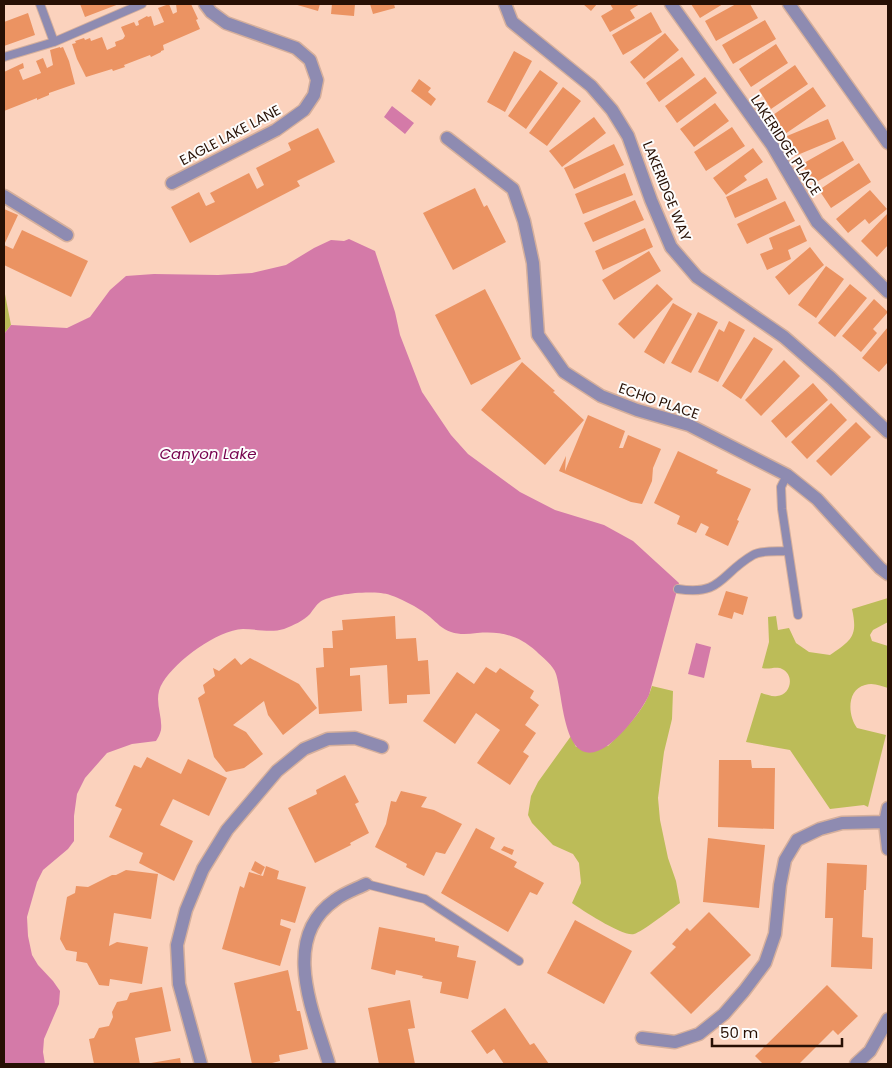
<svg xmlns="http://www.w3.org/2000/svg" width="892" height="1068" font-family="Poppins,sans-serif">
	<rect width="100%" height="100%" fill="#fbd2bd"/>
	<path fill="#bcbc58" d="M4,289L11,325L4,334Z
		M888,598V622L873,630L870,635L872,641L888,646V688C881,686 873,682 865,685C846,690 848,716 857,728L886,735L868,807L864,805L830,809L790,750L746,742L761,693C766,694 772,697 777,696C791,695 795,675 782,669C776,666 769,670 762,668L769,642L768,617L776,616L778,630L789,628L796,643L809,652L830,655C852,640 858,636 852,609Z
		M652,686L673,691L672,719L664,752L658,798L660,820L668,858L676,881L680,903C671,909 642,932 634,934C623,937 582,910 572,903L581,883L579,863L573,854L553,845L532,823L528,815L531,796L538,782L571,736L576,747L608,746C625,728 645,711 652,686Z"/>
	<path fill="#d47aa8" d="M392,106L414,123L405,134L384,117Z
		M349,239L375,251L395,312L400,335L422,392L451,435L468,454L520,492L555,510L604,525L633,541L679,583L649,695C641,712 607,759 585,752C563,746 562,692 556,674C554,666 542,657 536,651C518,635 501,631 477,633C468,634 460,635 451,632C442,629 437,623 430,617C423,610 400,598 390,595C375,590 334,593 320,602C316,605 313,610 310,614C303,621 294,625 284,629C271,633 256,629 243,629C217,630 176,661 163,682C152,699 163,714 161,730C160,734 158,738 156,741L132,744L107,753L85,778L77,794L74,816V841L68,849L43,870L37,882L27,917L28,936L32,955L38,965L53,981L60,991L59,1004L44,1039L43,1052L45,1064H4V334L11,325L67,328L90,317L110,290L126,276L154,274L218,275L252,273L286,265L314,248L331,240L344,241Z
		M696,643L711,647L704,678L688,674Z"/>
	<path fill="#eb9362" d="M80,4H119L85,17Z
		M169,4L173,14L177,12L176,4H191L198,19L196,20L200,29L163,45L164,50L161,51V52L151,57L150,55L124,65L125,67L113,71L112,69L86,77L77,59L72,44L76,43L75,41L84,38L85,40L90,38L91,41L102,37L107,50L116,46L115,42L123,39L125,36L121,27L134,22L136,26L139,25L138,21L147,16L148,17L151,16L154,26L164,22L158,8Z
		M294,4H320L318,11Z
		M332,4H355L354,16L331,14Z
		M370,4H394L395,8L373,14Z
		M583,4H597L591,11Z
		M610,4H640L630,10L635,18L610,32L601,16L613,9Z
		M691,4H723L700,18Z
		M736,4H750L758,18L716,41L705,21Z
		M651,12L662,32L623,55L612,35Z
		M28,13L35,35L4,46V22Z
		M765,20L776,39L733,64L722,45Z
		M665,33L679,50L644,79L630,62Z
		M776,44L788,63L751,87L739,69Z
		M60,47V48L63,47L69,61L75,84L49,93V95L37,100V98L4,111V72L23,63L24,68L19,70L23,80L41,73L36,61L43,58L47,68L53,65L50,50Z
		M514,51L532,61L505,112L487,102Z
		M682,57L695,75L659,102L646,83Z
		M795,65L808,84L771,109L759,90Z
		M540,70L558,83L526,129L508,116Z
		M705,77L717,93L677,123L665,106Z
		M419,79L431,88L428,92L436,99L431,106L411,91Z
		M563,87L581,101L547,146L529,133Z
		M813,87L826,106L785,134L773,115Z
		M715,103L729,121L694,147L680,129Z
		M594,117L606,133L562,167L549,151Z
		M828,119L836,139L795,156L787,136Z
		M732,127L745,146L706,171L694,152Z
		M318,128L335,162L297,181L300,186L190,243L171,207L199,192L206,206L215,202L210,193L249,173L257,189L264,185L256,168L291,150L288,143Z
		M843,141L854,160L813,184L802,164Z
		M614,144L624,165L574,189L564,168Z
		M753,148L763,162L744,176L747,180L726,195L713,178Z
		M859,163L871,182L831,208L819,190Z
		M625,173L633,195L583,214L575,194Z
		M767,178L777,199L735,218L726,197Z
		M475,188L484,207L487,205L506,242L453,270L423,213Z
		M870,190L887,209L869,224L865,219L848,233L836,219Z
		M635,200L644,220L593,242L584,223Z
		M785,201L795,221L747,244L737,224Z
		M4,209L18,215L4,245L13,249L22,230L88,261L71,297L4,265Z
		M888,213V245L877,257L861,241Z
		M800,225L807,241L788,250L791,259L767,270L760,254L773,249L769,238Z
		M645,228L653,247L603,270L595,251Z
		M810,247L824,265L789,295L775,277Z
		M649,251L661,271L614,300L602,280Z
		M826,266L844,279L816,318L798,305Z
		M657,284L673,299L634,339L618,324Z
		M850,284L867,298L835,337L818,323Z
		M485,289L521,359L471,385L435,315Z
		M874,299L888,312L873,329L877,333L861,352L842,336Z
		M673,303L692,314L664,364L644,352Z
		M698,312L718,322L691,373L671,363Z
		M729,321L745,330L718,382L698,372L719,329L724,332Z
		M888,327V362L879,372L862,358Z
		M754,337L773,349L741,399L722,386Z
		M784,360L800,376L761,416L745,400Z
		M522,362L555,391L553,392L584,420L545,465L481,410Z
		M813,383L828,400L786,438L771,421Z
		M831,403L847,420L807,459L791,442Z
		M588,415L625,431L619,448H623L628,435L661,449L653,468L652,481L642,504L631,502L559,471L566,456L565,471Z
		M856,422L871,437L831,476L816,461Z
		M678,451L718,470L716,473L751,489L737,520L739,521L728,546L705,535L709,527L701,523L696,533L677,524L680,516L654,503Z
		M726,591L748,597L743,615L734,612L732,619L718,615Z
		M395,616L396,639L416,638L418,661L428,660L430,694L407,695V703L389,704L387,665L350,668V676L360,675L362,711L319,714L316,668L324,667L323,648H333L332,631L343,630L342,620Z
		M235,658L241,665L250,658L299,684L317,708L283,735L268,715L264,701L233,725L246,732L263,754L244,768L226,772L214,757L198,698L205,693L203,685L215,676L213,668L219,671Z
		M486,667L496,673L500,668L534,691L530,698L539,705L525,725L536,733L523,752L529,756L510,785L477,763L500,730L476,713L455,744L423,721L457,672L474,684Z
		M147,757L181,774L188,759L227,778L209,816L173,799L160,825L193,841L174,881L139,863L143,853L109,837L122,809L115,806L134,765L141,768Z
		M719,760H751L752,768H775L774,829L718,827Z
		M345,775L359,802L355,804L369,833L350,843L351,845L315,863L288,808L317,794L316,790Z
		M401,791L427,797L421,807L434,810L462,824L445,854L436,852L424,876L406,867L407,864L375,847L386,824L391,801L396,802Z
		M476,828L495,838L490,848L517,862L514,867L544,883L537,895L530,892L508,932L441,893Z
		M708,838L765,845L759,908L703,902Z
		M504,846L514,850L512,855L501,850Z
		M255,861L265,867L261,875L251,870Z
		M827,863L867,865L866,890H864L862,937L873,938L872,969L831,967L833,918H825Z
		M266,866L279,871L277,879L306,887L295,923L281,919L280,925L291,929L280,966L222,949L240,886L244,888L249,872L263,876Z
		M126,870L158,874L151,919L114,913L109,946L117,942L148,947L142,984L110,979L109,986L99,985L87,963L76,961L77,952L66,950L60,939L67,897L75,893L76,886L88,887L112,875H116Z
		M709,912L751,955L691,1014L650,973L676,947L672,944L687,928L690,931Z
		M575,920L632,951L604,1004L547,973Z
		M379,927L435,938V941L459,946L457,957L476,961L468,999L440,993L442,982L422,978L423,976L396,970L395,975L371,969Z
		M288,970L297,1011H300L308,1049L279,1055L280,1061L268,1064H252L234,983Z
		M827,985L858,1016L838,1035L833,1030L799,1064H763L755,1056Z
		M162,987L171,1031L135,1038L140,1064H94L89,1039L94,1038L99,1028L109,1026L113,1017L112,1012L117,1002L127,1000L130,993Z
		M410,1000L415,1028L408,1029L415,1064H379L368,1008Z
		M505,1008L530,1045L534,1043L549,1064H504L494,1049L487,1054L471,1031Z
		M180,1058L181,1064H152L151,1063Z"/>
	<g fill="none" stroke-linecap="round" stroke-linejoin="round">
		<g stroke="#d5af9c" stroke-width="10">
			<path id="lane" d="M40,4L54,42
				M4,57L54,42L142,4
				M787,475L781,487L782,509L798,615
				M678,589C722,596 720,574 753,555C762,550 777,552 788,551
				M366,884L425,899L519,961"/>
		</g>
		<g stroke="#d5af9c" stroke-width="15">
			<path id="street" d="M505,4L512,22L591,86L612,110L628,136L651,200L671,247L697,277L784,337L831,378L888,432
				M671,4L772,145L817,222L888,292
				M789,4L888,143
				M447,138L513,189L524,221L533,263L538,335L564,372L601,396L637,410L689,425L787,475L817,499L880,568L888,574
				M172,183L276,130L304,110L314,95L317,80L310,60L296,48L226,23L211,12L205,4
				M4,196L67,235
				M888,808L885,822L888,849
				M642,1038L675,1042L699,1034L724,1014L744,991L765,963L775,934L780,885L785,860L797,840L820,829L842,823L885,822
				M201,1064L179,984L177,945L186,910L203,869L227,830L277,771L304,749L328,739L355,738L382,747
				M329,1064C314,1013 279,939 335,900C344,893 356,889 366,884
				M856,1064L870,1051L888,1019"/>
		</g>
		<use href="#lane" stroke="#8e8bb1" stroke-width="8"/>
		<use href="#street" stroke="#8e8bb1" stroke-width="12"/>
	</g>
	<g text-anchor="middle" dominant-baseline="central" stroke-width="4" stroke-linejoin="round" paint-order="stroke">
		<g font-size="14" fill="#271004" stroke="#fdfdfd">
			<text transform="translate(230 135) rotate(-28)">EAGLE LAKE LANE</text>
			<text transform="translate(786 145) rotate(57)">LAKERIDGE PLACE</text>
			<text transform="translate(667 191) rotate(68)">LAKERIDGE WAY</text>
			<text transform="translate(659 401) rotate(19)">ECHO PLACE</text>
		</g>
		<g font-size="15" font-style="italic" fill="#75014d" stroke="#fdfdfd">
			<text x="208" y="453">Canyon Lake</text>
		</g>
	</g>
	<rect width="892" height="1068" fill="none" stroke="#271004" stroke-width="10"/>
	<path d="M712 1038v8h130v-8" fill="none" stroke="#271004" stroke-width="2.5"/>
	<text x="720" y="1038" font-size="15" fill="#271004" stroke="#fdfdfd" stroke-width="4" paint-order="stroke">50 m</text>
</svg>
